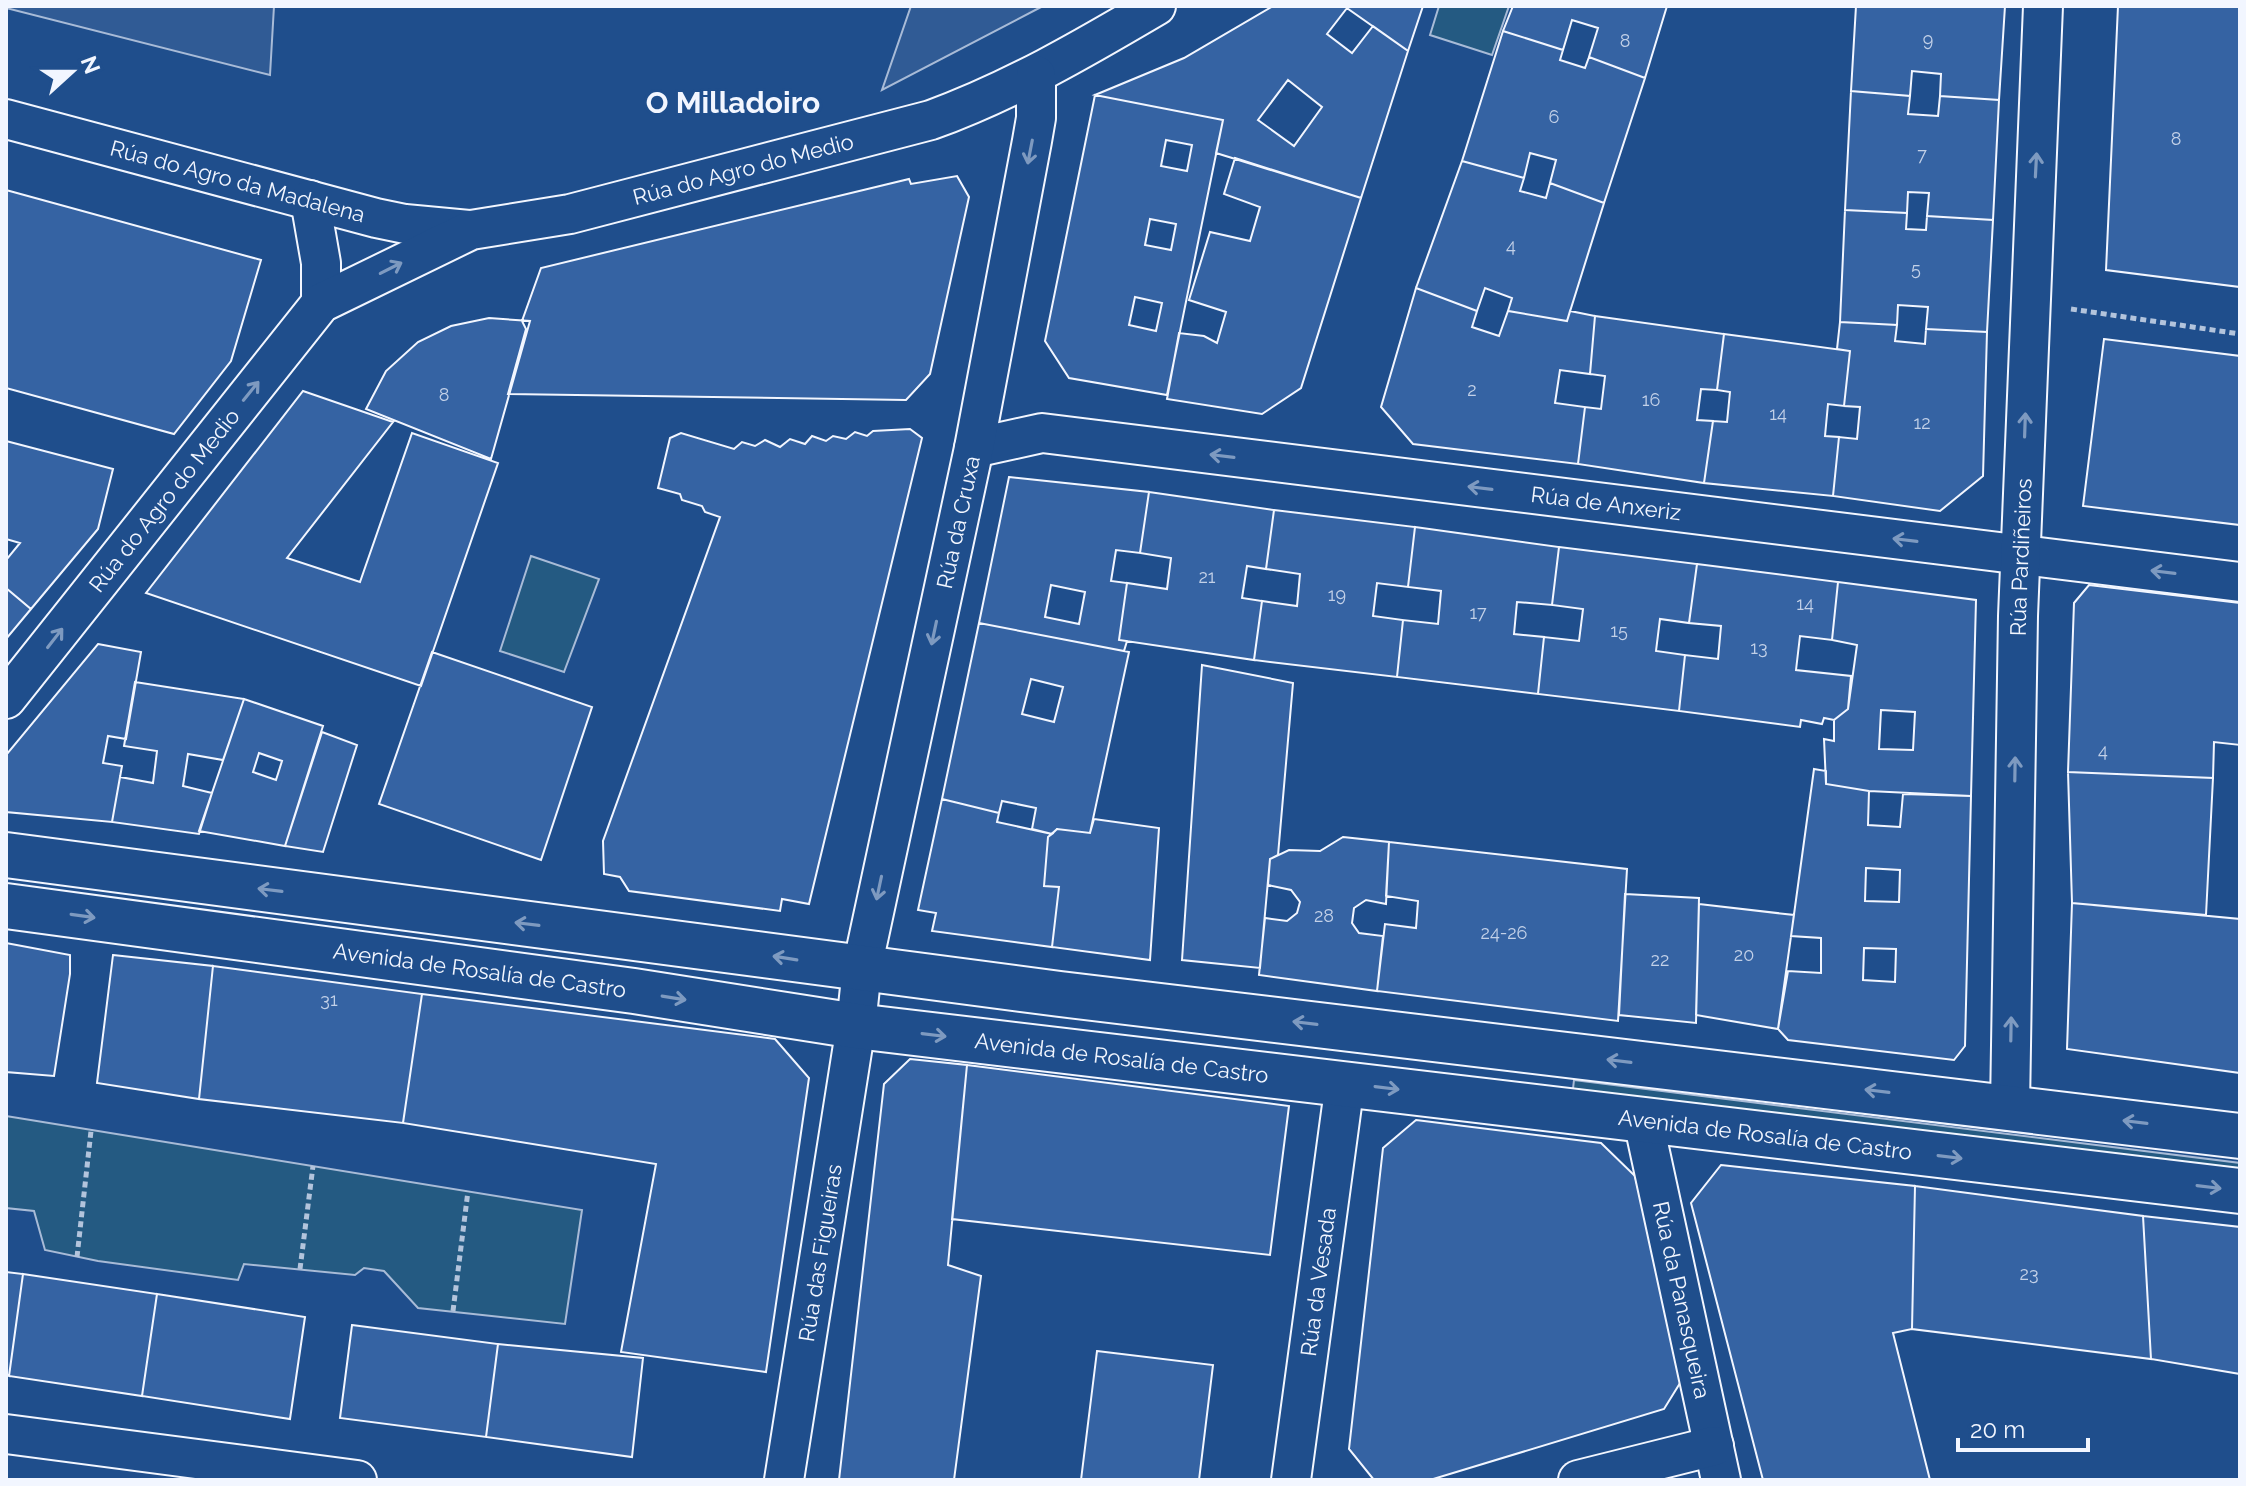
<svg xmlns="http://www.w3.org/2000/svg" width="2246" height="1486" font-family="Raleway,sans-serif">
	<rect width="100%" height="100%" fill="#1f4e8c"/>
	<path fill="#245a82" stroke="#a8bbd7" stroke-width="2" d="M1439,6H1509L1492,55L1430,35Z
		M531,556L599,579L564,672L500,651Z
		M1574,1080L2240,1163V1172L1573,1089Z
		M6,1116L582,1210L565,1324L418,1308L384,1271L364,1268L355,1275L244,1264L238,1280L98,1261L45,1250L34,1211L6,1208Z"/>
	<path fill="#305b95" stroke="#a8bbd7" stroke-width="2" d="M6,6H274L270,75L6,8Z
		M911,6H1043L882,90Z"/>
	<path fill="#3563a3" stroke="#f2f6ff" stroke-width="2" fill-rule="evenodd" d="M1273,6H1344L1347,8L1327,34L1352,53L1373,26L1408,51L1361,198L1216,153L1223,120L1095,95L1184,58ZM1288,80L1322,107L1294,146L1258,120Z
		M1344,6H1423L1408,51Z
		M1513,6H1667L1645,78L1589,57L1598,28L1572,20L1563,50L1503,31Z
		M1856,6H2005L1999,100L1940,96L1941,74L1912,71L1910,96L1851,91Z
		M2118,6H2240V287L2106,270Z
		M1503,31L1563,50L1560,60L1585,68L1589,57L1645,78L1604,203L1550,183L1556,160L1530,153L1524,178L1462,161Z
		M1851,91L1910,96L1908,114L1938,116L1940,96L1999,100L1993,220L1927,216L1929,193L1908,192L1907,213L1845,210Z
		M1095,95L1223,120L1167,395L1069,378L1045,341ZM1166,140L1192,145L1187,171L1161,166ZM1150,219L1176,224L1171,250L1145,245ZM1135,297L1162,303L1156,331L1129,325Z
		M1235,158L1361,198L1301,388L1262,414L1167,399L1179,333L1204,336L1217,343L1226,312L1189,300L1210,232L1250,241L1260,207L1224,194Z
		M1462,161L1524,178L1520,191L1546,198L1550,183L1604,203L1567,321L1508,311L1512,298L1485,288L1477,311L1416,288Z
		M957,176L969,197L930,374L906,400L508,394L526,329L522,321L541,268L909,179L911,184Z
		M6,190L261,260L231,361L174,434L6,388Z
		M1845,210L1907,213L1906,229L1926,230L1927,216L1993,220L1987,332L1926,329L1928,307L1898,305L1897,325L1840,322Z
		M1416,288L1477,311L1472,327L1499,336L1508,311L1567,321L1570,311L1595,316L1590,374L1560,370L1555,403L1585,407L1578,464L1413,444L1381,407Z
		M1595,316L1724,334L1717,390L1701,389L1697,420L1713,421L1704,483L1578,464L1585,407L1601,409L1605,376L1590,374Z
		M489,318L530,321L491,459L366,409L386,371L418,342L451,326Z
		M1840,322L1897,325L1895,341L1925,344L1926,329L1987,332L1983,476L1940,511L1833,496L1839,437L1857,439L1860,407L1844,406L1850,351L1837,349Z
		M1724,334L1850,351L1844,406L1828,404L1825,436L1839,437L1833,496L1704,483L1713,421L1727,422L1730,392L1717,390Z
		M2104,339L2240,356V525L2083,506Z
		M303,391L393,422L287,558L360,582L412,433L498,463L421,686L146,593Z
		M910,429L922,438L809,904L782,899L780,911L629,891L620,877L604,874L603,841L720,517L705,512L702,506L682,500L680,494L658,488L670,438L681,433L734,449L742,442L755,446L765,440L780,447L790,439L805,444L812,436L826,441L833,436L846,439L855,432L867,436L873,431Z
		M6,441L113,469L98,529L31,609L6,588V560L20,543L6,539Z
		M1009,477L1149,492L1140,553L1116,550L1111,581L1127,583L1119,640L1127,641L1124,651L979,623ZM1051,585L1085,592L1079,624L1045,617Z
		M1149,492L1274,510L1266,569L1247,566L1242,598L1262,601L1254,660L1119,640L1127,583L1167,589L1171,558L1140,553Z
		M1274,510L1415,527L1408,587L1377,583L1373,616L1403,620L1397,677L1254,660L1262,601L1297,606L1300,574L1266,569Z
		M1415,527L1559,547L1552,605L1517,602L1514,634L1544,637L1538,694L1397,677L1403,620L1438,624L1441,591L1408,587Z
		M1559,547L1697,564L1689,623L1660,619L1656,651L1685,655L1679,711L1538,694L1544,637L1579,641L1583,609L1552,605Z
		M1697,564L1838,582L1832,640L1800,636L1796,670L1851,676L1848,709L1834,720L1824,718L1822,724L1801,720L1800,727L1679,711L1685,655L1718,659L1721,626L1689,623Z
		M1838,582L1976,600L1971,796L1869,791L1826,784L1824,739L1834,741V720L1848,709L1857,645L1832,640ZM1881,710L1915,712L1913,750L1879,749Z
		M2089,585L2240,603V745L2214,742L2213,778L2068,772L2074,603Z
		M6,588L31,609L6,639Z
		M979,623L1129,652L1090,833L1057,829L1052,834L1032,829L1036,808L1002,801L999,813L942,799ZM1031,679L1063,687L1054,722L1022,714Z
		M98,644L141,652L126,739L108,736L103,763L122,766L112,822L6,812V755Z
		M432,652L592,707L541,860L379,804Z
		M1202,665L1293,683L1278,855L1270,859L1260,968L1182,960Z
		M135,682L244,699L223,760L188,754L183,786L212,793L199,834L112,822L120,777L153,783L157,751L124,746Z
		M244,699L323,726L285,846L199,831ZM259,753L282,761L276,780L253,772Z
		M322,732L357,745L323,852L285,846Z
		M1814,769L1826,771V784L1869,791L1868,825L1900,827L1903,794L1971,796L1965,1046L1954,1060L1788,1040L1778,1029L1788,971L1821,973V938L1791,936ZM1866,868L1900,870L1899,902L1865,901ZM1864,948L1896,949L1895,982L1863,980Z
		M2068,772L2213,778L2206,915L2072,903Z
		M942,799L999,813L997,822L1052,834L1048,837L1044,886L1059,887L1052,947L932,931L936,913L918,910Z
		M1094,819L1159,828L1150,960L1052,947L1059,887L1044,886L1048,837L1057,829L1090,833Z
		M1343,837L1389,842L1386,904L1366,900L1354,908L1352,923L1359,933L1383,936L1377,991L1259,975L1265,918L1287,921L1297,913L1300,902L1291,890L1268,885L1270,859L1289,850L1320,851Z
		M1389,842L1627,869L1618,1021L1377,991L1385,924L1416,928L1418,901L1386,896Z
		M1625,894L1699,898L1696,1023L1619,1015Z
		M2072,903L2240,919V1073L2067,1049Z
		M1699,904L1794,915L1778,1029L1696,1015Z
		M6,943L70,955V974L54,1076L6,1072Z
		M113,955L213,966L199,1099L97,1083Z
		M213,966L422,994L403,1123L199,1099Z
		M422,994L775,1039L809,1078L766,1372L621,1352L656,1164L403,1123Z
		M910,1059L967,1065L948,1265L981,1276L954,1480H839L884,1084Z
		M967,1065L1289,1106L1270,1255L952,1219Z
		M1416,1120L1601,1143L1635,1176L1685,1375L1664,1409L1430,1480H1374L1349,1449L1383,1148Z
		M1721,1165L1915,1186L1912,1329L1893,1333L1930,1480H1763L1691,1203Z
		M1915,1186L2143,1216L2151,1359L1912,1329Z
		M2143,1216L2240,1227V1374L2151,1359Z
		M6,1272L23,1274L9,1376L6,1375Z
		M23,1274L157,1294L142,1396L9,1376Z
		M157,1294L305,1317L290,1419L142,1396Z
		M352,1325L498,1344L486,1437L340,1418Z
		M498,1344L643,1358L632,1457L486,1437Z
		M1097,1351L1213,1365L1199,1480H1081Z"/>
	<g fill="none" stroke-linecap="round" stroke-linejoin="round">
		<g stroke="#f2f6ff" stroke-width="42">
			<g id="street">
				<path id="s1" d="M6,119L376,218L405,224L469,230"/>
				<path d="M310,200L321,263V303"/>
				<path id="s2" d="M974,448L1042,433L2240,582"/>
				<path id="s3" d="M6,699L321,303L471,230L570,214L931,120C1011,91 1083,49 1156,6"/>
				<path id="s4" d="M2010,1107L2018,616L2043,6"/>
				<path id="s5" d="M1643,1120L1721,1480"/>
				<path d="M6,1434L357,1480"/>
				<path id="s6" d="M784,1480L856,1026L862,968L974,448L1032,141L1036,118V75"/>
				<path id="s7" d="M1291,1480L1345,1083"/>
				<path d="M1578,1480L1714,1446"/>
			</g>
		</g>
		<g stroke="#f2f6ff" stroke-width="48">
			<g id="highway">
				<path d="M6,855L1060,994L2240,1136"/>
				<path id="s8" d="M6,906L634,991L856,1026L2240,1191"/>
			</g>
		</g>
		<path stroke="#b3c4dc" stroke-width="5" stroke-dasharray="6 4" stroke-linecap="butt" d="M2071,309L2240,334
			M77,1257L91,1131
			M300,1269L313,1166
			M453,1311L468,1191"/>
		<use href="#street" stroke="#1f4e8c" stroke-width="38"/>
		<use href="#highway" stroke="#1f4e8c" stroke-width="44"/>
	</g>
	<defs><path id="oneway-shaft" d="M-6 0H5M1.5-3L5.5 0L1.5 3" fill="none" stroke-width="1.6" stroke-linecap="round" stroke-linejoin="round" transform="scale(2)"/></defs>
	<g stroke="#7e9ac0">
		<use href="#oneway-shaft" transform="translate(1030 152) rotate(101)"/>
		<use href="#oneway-shaft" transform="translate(2036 165) rotate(-87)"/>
		<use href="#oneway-shaft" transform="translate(391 268) rotate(-27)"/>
		<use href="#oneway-shaft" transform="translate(251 391) rotate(-51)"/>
		<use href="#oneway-shaft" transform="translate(2025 425) rotate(-88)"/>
		<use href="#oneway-shaft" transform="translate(1222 456) rotate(-173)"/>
		<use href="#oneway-shaft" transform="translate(1480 488) rotate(-173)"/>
		<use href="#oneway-shaft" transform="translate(1905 540) rotate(-173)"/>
		<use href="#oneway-shaft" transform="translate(2163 572) rotate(-173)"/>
		<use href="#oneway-shaft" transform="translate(934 633) rotate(102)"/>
		<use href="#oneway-shaft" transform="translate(55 638) rotate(-52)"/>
		<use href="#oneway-shaft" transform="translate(2015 769) rotate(-89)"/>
		<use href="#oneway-shaft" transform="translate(879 888) rotate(102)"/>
		<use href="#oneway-shaft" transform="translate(270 890) rotate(-173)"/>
		<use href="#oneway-shaft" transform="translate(83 916) rotate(8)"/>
		<use href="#oneway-shaft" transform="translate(527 924) rotate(-173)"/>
		<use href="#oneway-shaft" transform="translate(785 958) rotate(-171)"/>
		<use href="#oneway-shaft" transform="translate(674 998) rotate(9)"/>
		<use href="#oneway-shaft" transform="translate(1305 1023) rotate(-173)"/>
		<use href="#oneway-shaft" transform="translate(2011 1029) rotate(-89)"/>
		<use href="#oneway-shaft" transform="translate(934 1035) rotate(7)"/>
		<use href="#oneway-shaft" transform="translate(1619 1061) rotate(-173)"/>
		<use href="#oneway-shaft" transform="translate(1387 1088) rotate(7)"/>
		<use href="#oneway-shaft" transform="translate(1877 1091) rotate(-173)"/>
		<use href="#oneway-shaft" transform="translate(2135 1122) rotate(-173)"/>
		<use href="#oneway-shaft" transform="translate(1950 1157) rotate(7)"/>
		<use href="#oneway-shaft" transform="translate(2209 1187) rotate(7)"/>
	</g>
	<g text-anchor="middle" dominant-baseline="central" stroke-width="6" stroke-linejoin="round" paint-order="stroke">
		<g font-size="18" fill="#c3d1e8">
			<text x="1928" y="39">9</text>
			<text x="1625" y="40">8</text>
			<text x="1554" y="116">6</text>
			<text x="2176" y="138">8</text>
			<text x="1922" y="154">7</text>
			<text x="1511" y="245">4</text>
			<text x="1916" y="268">5</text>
			<text x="1472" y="389">2</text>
			<text x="444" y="394">8</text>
			<text x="1651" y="399">16</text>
			<text x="1778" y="413">14</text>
			<text x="1922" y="422">12</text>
			<text x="1207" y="576">21</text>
			<text x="1337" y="594">19</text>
			<text x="1805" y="603">14</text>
			<text x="1478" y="612">17</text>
			<text x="1619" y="630">15</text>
			<text x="1759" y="647">13</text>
			<text x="2103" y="750">4</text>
			<text x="1324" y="915">28</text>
			<text x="1504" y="932">24-26</text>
			<text x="1744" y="954">20</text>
			<text x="1660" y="959">22</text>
			<text x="329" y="999">31</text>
			<text x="2029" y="1273">23</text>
		</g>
		<g font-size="22" fill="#f2f6ff" stroke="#1f4e8c">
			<text stroke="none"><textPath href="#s3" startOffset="952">Rúa do Agro do Medio</textPath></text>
			<text stroke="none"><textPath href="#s1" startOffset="240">Rúa do Agro da Madalena</textPath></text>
			<text stroke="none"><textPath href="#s3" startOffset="254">Rúa do Agro do Medio</textPath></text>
			<text stroke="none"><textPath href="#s2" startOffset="638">Rúa de Anxeriz</textPath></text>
			<text stroke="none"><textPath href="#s6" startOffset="974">Rúa da Cruxa</textPath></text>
			<text stroke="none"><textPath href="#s4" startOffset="550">Rúa Pardiñeiros</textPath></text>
			<text stroke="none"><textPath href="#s8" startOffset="478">Avenida de Rosalía de Castro</textPath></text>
			<text stroke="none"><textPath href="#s8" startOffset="1126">Avenida de Rosalía de Castro</textPath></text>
			<text stroke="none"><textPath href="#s8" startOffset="1774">Avenida de Rosalía de Castro</textPath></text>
			<text stroke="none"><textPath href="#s6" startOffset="230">Rúa das Figueiras</textPath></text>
			<text stroke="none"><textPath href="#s7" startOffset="200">Rúa da Vesada</textPath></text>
			<text stroke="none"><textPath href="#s5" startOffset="184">Rúa da Panasqueira</textPath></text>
		</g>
		<g font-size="30" font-weight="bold" fill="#f2f6ff" stroke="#1f4e8c">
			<text x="733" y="102">O Milladoiro</text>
		</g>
	</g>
	<rect width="2246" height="1486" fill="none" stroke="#f2f6ff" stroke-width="16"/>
	<g transform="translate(72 72) rotate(69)" stroke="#1f4e8c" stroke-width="6" paint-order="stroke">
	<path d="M0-6L14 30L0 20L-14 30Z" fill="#f2f6ff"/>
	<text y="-12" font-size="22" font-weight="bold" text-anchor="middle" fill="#f2f6ff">N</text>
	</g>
	<path d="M1958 1438v12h130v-12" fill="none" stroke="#f2f6ff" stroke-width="4"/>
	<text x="1970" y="1438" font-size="24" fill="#f2f6ff" stroke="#1f4e8c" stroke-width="6" paint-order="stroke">20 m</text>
</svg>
